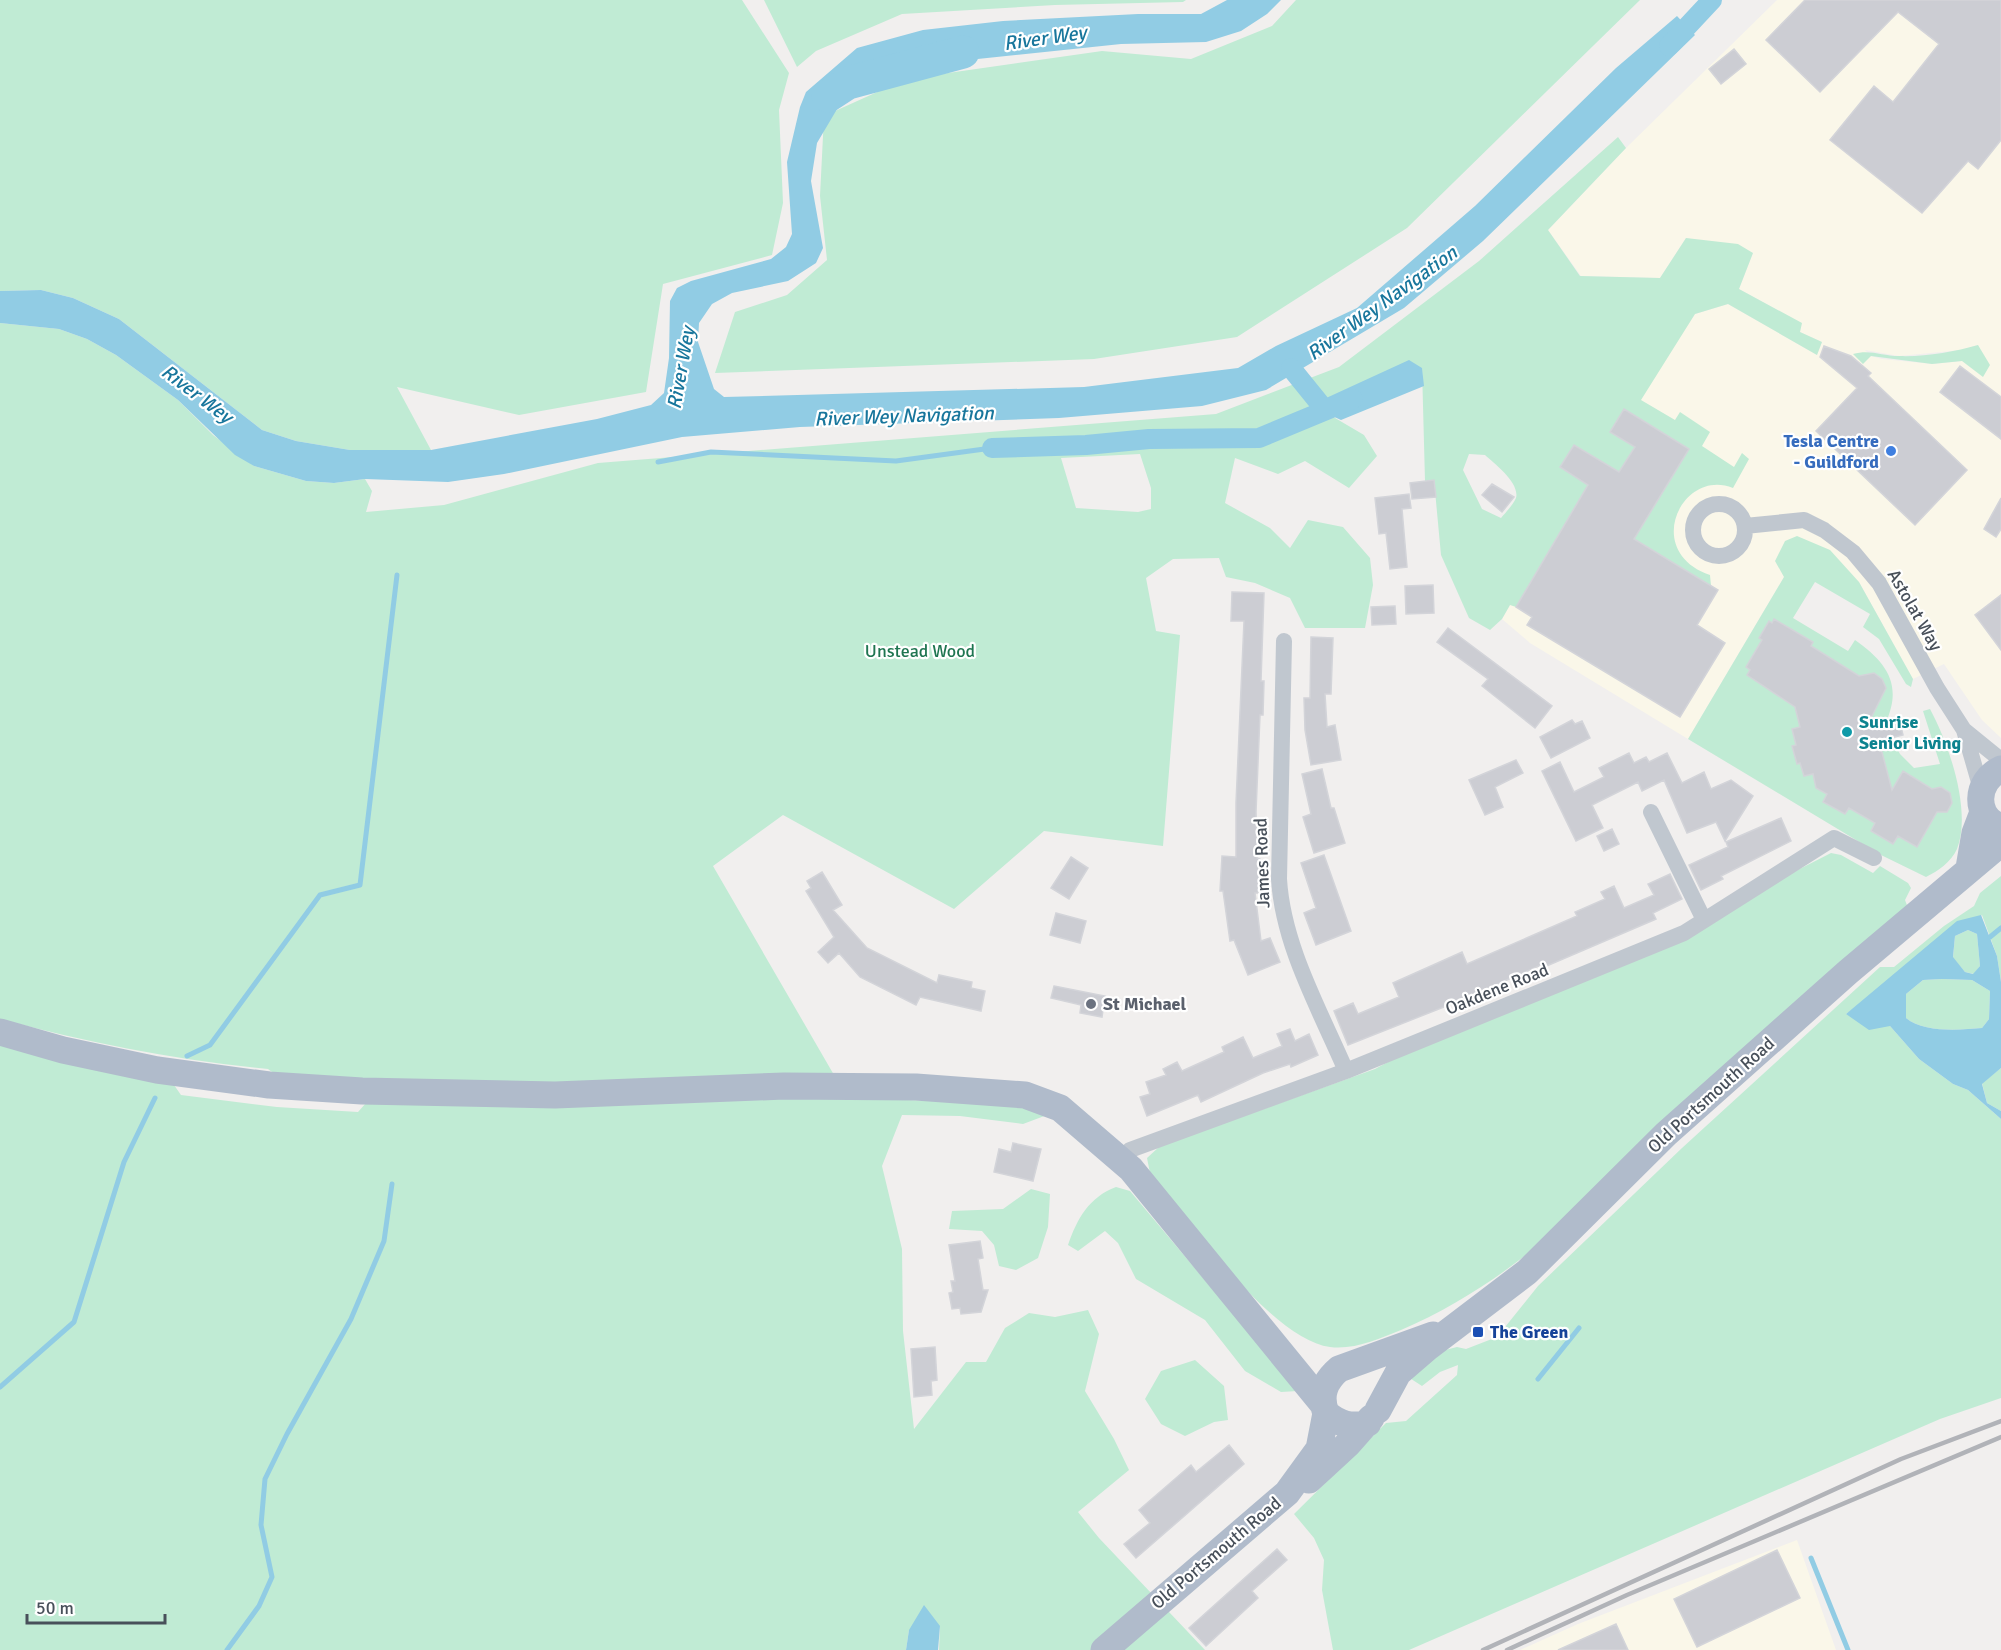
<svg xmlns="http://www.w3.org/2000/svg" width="2001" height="1650" font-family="Signika,sans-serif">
	<rect width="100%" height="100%" fill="#f1efee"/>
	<path fill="#faf7e9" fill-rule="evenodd" d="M1777,0H2001V738L1982,720L1944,664L1913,679L1859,582L1784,577L1688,739L1530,643L1502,619L1545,544L1695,314L1728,304L1817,355L1822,342L1800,332L1801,323L1739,289L1753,253L1686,238L1660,278L1581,276L1548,230L1626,148ZM1978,345L1962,361L1932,364L1882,359L1871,356L1865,350L1899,356L1962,350Z
		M1797,1540L1836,1650H1520L1578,1624Z"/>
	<path fill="#c0ebd4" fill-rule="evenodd" d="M0,0H742L789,73L779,110L783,203L772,255L663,284L646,392L519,415L397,387L431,450H350L296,441L262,430L119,319L73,298L41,290L0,291Z
		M764,0H1186L1183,2L1055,5L902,14L816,51L797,67Z
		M1296,0H1640L1407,228L1237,337L1094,359L715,373L735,312L787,295L827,260L820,196L824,116L906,79L1102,51L1191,59L1272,26Z
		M1618,137L1626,148L1548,230L1580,276L1660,278L1686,238L1738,244L1753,253L1739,289L1802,323L1800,332L1822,342L1817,355L1728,304L1695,314L1641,400L1675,420L1680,412L1710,432L1702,446L1734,467L1742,453L1749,459L1733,488C1683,467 1641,551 1710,575L1711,586L1578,506L1516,607L1510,605L1502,619L1490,630L1469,618L1441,555L1434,480L1425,481L1422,368L1324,399L1330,415L1364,435L1377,456L1349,488L1305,461L1278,474L1235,458L1225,503L1270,528L1290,548L1308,520L1343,527L1370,558L1373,585L1365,628H1305L1290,598L1255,583L1226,577L1219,558L1173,559L1146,578L1156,631L1180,635L1163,846L1044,831L954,909L783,815L713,866L834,1075L543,1084L281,1079L268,1069C176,1060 89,1043 0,1019V323L59,329L87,339L116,355L178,400L213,435L254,466L306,481L334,483L365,479L372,491L366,512L444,505L598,463L1216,414L1339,367L1479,261ZM1140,454L1151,488V509L1138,512L1076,508L1061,458ZM1469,454L1485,455C1495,464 1520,483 1516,498C1513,505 1506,512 1501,518L1482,509L1463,470Z
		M1978,345L1990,365L1983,377L1962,361L1932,364L1871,356L1863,364L1853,354C1870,349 1882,356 1899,356C1924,357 1954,352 1978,345Z
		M1797,536L1830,550L1859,582L1913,679L1911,687L1906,684L1879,639L1863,627L1870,614L1815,582L1793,618L1848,651L1855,640C1886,662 1903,684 1886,722L1899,719L1903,735L1891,738L1900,754L1914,768L1940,764L1923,711L1930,709C1949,744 1972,811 1957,849C1951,862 1938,871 1926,877L1881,855L1688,739L1784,577L1775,561L1785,541Z
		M1831,853L1841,855L1873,873L1880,866L1908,883L1911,888L1905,900L1908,908C1841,970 1773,1031 1706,1093C1612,1180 1521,1279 1401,1330C1379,1339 1354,1350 1330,1347C1272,1340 1186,1218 1150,1173L1147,1158L1160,1146L1375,1069L1401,1055L1568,987Z
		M2001,876V982L1997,956L1982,915L1846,1014L1890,1026L1919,1059L1953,1084L1968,1090L2001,1119V1398L1940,1419L1409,1650H1333L1322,1590L1324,1560L1314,1538L1294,1514L1386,1423L1406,1421L1457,1375L1458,1365L1440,1372L1422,1386L1405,1375L1441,1351L1457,1347L1466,1349L1497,1337L1538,1286L1682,1148L1880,967H1894L1944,926L1974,906L1980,893Z
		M1968,930L1977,934L1980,966L1974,974L1965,972L1953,958L1955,936Z
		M1942,979L1972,980L1990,991L1989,1019L1982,1028C1960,1030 1924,1033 1906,1018V994L1923,980Z
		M0,1045L174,1085L181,1095L277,1107L358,1112L366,1103L554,1108L778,1095L1012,1104L1047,1115L1023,1124L960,1116L902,1115L882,1166L902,1249L903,1331L914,1429L966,1362H986L1005,1328L1029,1313L1055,1317L1088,1310L1099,1334L1085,1391L1114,1439L1129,1470L1078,1512L1099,1538L1205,1650H939L940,1626L909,1630L906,1650H0Z
		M2001,1068V1111L1987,1103L1982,1083Z
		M1116,1187L1130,1191L1298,1391L1281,1392L1245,1371L1205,1320L1136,1279L1118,1243L1105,1231L1078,1251L1068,1245C1077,1219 1089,1197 1116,1187Z
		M1031,1189L1050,1194L1048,1227L1038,1258L1016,1270L999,1266L994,1245L982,1231L949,1229L952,1211L1003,1209Z
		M1195,1360L1224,1386L1228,1420L1214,1422L1185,1436L1161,1424L1145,1399L1161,1371Z"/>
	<path fill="#91cce4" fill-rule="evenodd" d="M1227,0H1281L1267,14L1241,31L1206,42L1121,44L949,62L893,65L879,68L846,94L817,143L811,181L823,248L816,263L788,281L732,293L712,304L699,323L698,342L714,389L724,397L1084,387L1238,368L1276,346L1357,308L1475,206L1616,68L1677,16L1695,35L1483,241L1404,308L1266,390L1202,406L1059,418L800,427L682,437L504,474L448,482L365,479L334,483L306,481L254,466L235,455L178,400L116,355L87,339L59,329L0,323V291L41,290L73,298L119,319L262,430L296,441L350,450H431L597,419L651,405L664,393L669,358L670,301L677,288L691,281L771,259L786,247L792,234L787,162L800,107L806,92L857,48L923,30L1003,21L1138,14H1201Z
		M1409,360L1422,368L1424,386L1341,420L1330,415L1324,399Z
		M1981,915L1997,956L2001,982V1068L1982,1084L1987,1103L2001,1111V1119L1968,1090L1953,1084L1919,1059L1890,1026L1869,1030L1846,1014L1957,921ZM1968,930L1977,934L1980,966L1973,974L1965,972L1953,957L1955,936ZM1942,979L1972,980L1990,991L1989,1019L1982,1028C1960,1030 1924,1033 1906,1018V994L1923,980Z
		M924,1605L940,1626L938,1650H906L909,1630Z"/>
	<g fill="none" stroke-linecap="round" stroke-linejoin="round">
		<path stroke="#91cce4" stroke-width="5" d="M658,462L711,452L896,461L992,448
			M1990,937L2001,928
			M187,1056L210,1045L320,895L360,885L397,575
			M1538,1379L1579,1328
			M0,1387L74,1322L124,1162L155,1098
			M1811,1558L1848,1650
			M227,1650L259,1606L272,1577L261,1525L265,1479L287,1434L351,1319L384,1241L392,1184"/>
		<path stroke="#91cce4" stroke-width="20" d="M1669,46L1712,0
			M1291,368L1325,410
			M992,448L1086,445L1149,439L1259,438L1353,399"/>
		<path stroke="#91cce4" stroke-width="33" d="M828,96L848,83L963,52"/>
	</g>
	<path fill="#cccdd3" stroke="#d3d4d9" stroke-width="1.5" d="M1805,0H2001V140L1978,169L1968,161L1922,213L1830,140L1874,86L1893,102L1939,44L1898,12L1820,92L1766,40Z
		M1734,49L1746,64L1721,84L1709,69Z
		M1824,346L1851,356L1871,373L1868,376L1967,470L1915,525L1816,431L1857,388L1820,357Z
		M1960,366L2001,397V439L1940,392Z
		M1624,409L1689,449L1634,539L1718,590L1697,625L1725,643L1680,717L1527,625L1532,617L1516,607L1588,485L1560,467L1574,445L1619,472L1635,447L1610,432Z
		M1434,480L1436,497L1412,499L1410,483Z
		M1492,484L1514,497L1502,512L1482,495Z
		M1409,494L1411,508L1402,509L1407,567L1390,569L1386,533L1379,534L1375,498Z
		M2001,498V529L1996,537L1984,529Z
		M1433,585L1434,613L1406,614L1405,586Z
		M1232,592L1264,593L1261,681H1264L1263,715H1260L1256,812L1257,858L1260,859L1258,893H1255L1261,941L1270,938L1280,962L1248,975L1234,940L1230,941L1223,891H1220L1222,856L1236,857V803L1244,621H1231Z
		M2001,595V650L1975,615Z
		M1395,606L1396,624L1372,625L1371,607Z
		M1774,619L1813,642L1811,646L1859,676L1874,673L1882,679L1886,688L1866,728L1899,719L1903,735L1879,741L1892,790L1903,771L1932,789L1941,787L1950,793L1952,803L1947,812H1937L1917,847L1898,836L1893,844L1871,831L1875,823L1849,808L1845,814L1823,802L1827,794L1816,788L1813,774L1804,776L1800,763L1797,764L1792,746L1796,745L1792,729L1800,727L1795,707L1747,675L1750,670L1746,667L1762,640L1759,638L1769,621L1772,623Z
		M1448,628L1552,706L1535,728L1482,686L1488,679L1437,642Z
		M1311,637L1333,638L1331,694H1325L1327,727L1335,725L1341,760L1311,765L1305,730L1304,698H1310Z
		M1572,720L1575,724L1582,721L1590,738L1551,758L1540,737Z
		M1629,753L1634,763L1646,757L1649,762L1667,753L1682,783L1704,772L1711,789L1731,780L1753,796L1725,841L1716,822L1687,833L1664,780L1642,791L1638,782L1592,805L1603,828L1576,841L1542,771L1560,762L1574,792L1604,777L1599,768Z
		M1516,760L1523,773L1495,787L1503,807L1485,815L1469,780Z
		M1322,769L1331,808H1334L1345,843L1314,853L1303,817L1311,814L1302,774Z
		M1781,818L1791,841L1721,876L1723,879L1701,890L1689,865L1728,847L1726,842Z
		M1612,829L1619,844L1604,851L1597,836Z
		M1324,855L1351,931L1316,945L1304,913L1316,908L1301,863Z
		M1071,857L1088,868L1069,899L1051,888Z
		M822,872L842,905L833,910L867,948L937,983L939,975L972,982L971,988L985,991L981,1011L920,997L916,1005L860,977L839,953L828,963L818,952L834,937L806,891L811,888L807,881Z
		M1670,874L1682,899L1653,913L1656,919L1542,968L1541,965L1459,1001L1348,1045L1334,1011L1353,1003L1358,1014L1399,997L1393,983L1462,952L1467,964L1577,916L1575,912L1605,899L1601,892L1614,886L1624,908L1654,895L1648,884Z
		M1056,913L1086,921L1080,943L1050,935Z
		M1054,986L1105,996L1102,1017L1080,1013L1081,1005L1051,998Z
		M1290,1029L1295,1041L1309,1034L1318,1055L1291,1067L1290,1064L1263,1073L1201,1102L1198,1095L1147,1116L1140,1097L1150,1094L1146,1082L1166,1075L1163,1069L1177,1062L1182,1071L1224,1052L1222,1047L1243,1037L1253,1058L1282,1046L1277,1034Z
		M1013,1143L1041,1149L1033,1181L994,1172L999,1149L1011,1152Z
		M980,1241L983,1258L978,1259L983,1290H988L981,1312L961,1314L960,1308L952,1309L949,1293L953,1292L951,1281H955L949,1245Z
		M935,1347L937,1380L931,1381L932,1395L914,1397L911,1349Z
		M1229,1445L1244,1464L1136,1558L1124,1544L1150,1523L1139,1510L1191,1465L1196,1472Z
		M1277,1549L1287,1560L1252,1591L1258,1598L1206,1646L1189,1628Z
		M1777,1550L1800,1598L1697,1647L1674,1599Z
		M1616,1624L1628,1650H1558Z"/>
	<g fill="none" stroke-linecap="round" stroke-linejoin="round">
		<path stroke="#c0c7cf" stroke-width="16" d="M1693 530a26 26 0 1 1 52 0a26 26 0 1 1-52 0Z
			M1745,526L1804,520L1824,530L1853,552L1879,583L1937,688L1964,730L1981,789
			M1284,641L1279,879C1283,946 1320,1010 1346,1071
			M1964,730L2001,760
			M1651,812L1704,920
			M1120,1161L1130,1150L1346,1071L1684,933L1834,838L1874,858"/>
		<path stroke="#b0bbcb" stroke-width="27" d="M2001,769C1975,781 1973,817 2001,827
			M1969,868L1975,833L1983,812
			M0,1032L63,1050L157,1070L269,1085L362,1091L555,1095L784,1086L916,1087L1025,1095L1060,1108L1131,1169L1322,1403
			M1378,1410L1398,1373L1427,1348L1527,1272L1666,1134L1848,972L2001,843
			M1368,1423C1351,1428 1339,1424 1326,1413C1319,1395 1325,1381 1339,1369L1433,1335
			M1309,1480L1348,1444L1371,1418
			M1104,1650L1287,1493L1319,1449L1326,1413"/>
		<path stroke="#b1b3b8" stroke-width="4.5" d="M1483,1650L1901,1459L2001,1421
			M1507,1650L1627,1595L2001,1437"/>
	</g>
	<circle fill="#3f7fe0" stroke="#fff" stroke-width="2" cx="1891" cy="451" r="6"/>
	<circle fill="#0f9aa8" stroke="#fff" stroke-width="2" cx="1847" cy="732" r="6"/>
	<circle fill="#6b7280" stroke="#fff" stroke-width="2" cx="1091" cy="1004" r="6"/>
	<rect fill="#1a4fb4" stroke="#fff" stroke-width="2" x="1472" y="1326" width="12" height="12" rx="3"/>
	<g text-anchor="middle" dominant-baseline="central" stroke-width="4.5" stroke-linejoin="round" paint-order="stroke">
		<g font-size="18" font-weight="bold" fill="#366cbe" stroke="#fff" text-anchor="end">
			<text x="1879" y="441">Tesla Centre<tspan x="1879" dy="21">- Guildford</tspan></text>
		</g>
		<g font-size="18" fill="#48505a" stroke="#fff">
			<text transform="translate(1915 610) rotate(60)">Astolat Way</text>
			<text transform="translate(1262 863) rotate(-92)">James Road</text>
			<text transform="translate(1497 989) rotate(-22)">Oakdene Road</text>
			<text transform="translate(1711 1095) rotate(-42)">Old Portsmouth Road</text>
			<text transform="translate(1216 1553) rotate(-40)">Old Portsmouth Road</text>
		</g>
		<g font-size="18" fill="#1f7551" stroke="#fff">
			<text x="920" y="651">Unstead Wood</text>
		</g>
		<g font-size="18" font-weight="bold" fill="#0d838f" stroke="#fff" text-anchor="start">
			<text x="1859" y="722">Sunrise<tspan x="1859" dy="21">Senior Living</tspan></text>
		</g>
		<g font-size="18" font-weight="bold" fill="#5b616d" stroke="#fff" text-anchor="start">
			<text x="1103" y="1004">St Michael</text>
		</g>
		<g font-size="18" font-weight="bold" fill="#164399" stroke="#fff" text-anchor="start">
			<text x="1490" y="1332">The Green</text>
		</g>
		<g font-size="20" font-style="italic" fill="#18769c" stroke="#fff">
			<text transform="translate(1045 38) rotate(-8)">River Wey</text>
			<text transform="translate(1382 303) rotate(-36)">River Wey Navigation</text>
			<text transform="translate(681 368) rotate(-80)">River Wey</text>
			<text transform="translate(197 394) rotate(37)">River Wey</text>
			<text transform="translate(904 416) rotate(-2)">River Wey Navigation</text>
		</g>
	</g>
	<path d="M27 1614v9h138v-9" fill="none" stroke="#48505a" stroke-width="3"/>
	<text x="36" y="1614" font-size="18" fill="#48505a" stroke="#ffffff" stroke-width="4.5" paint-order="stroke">50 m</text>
</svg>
